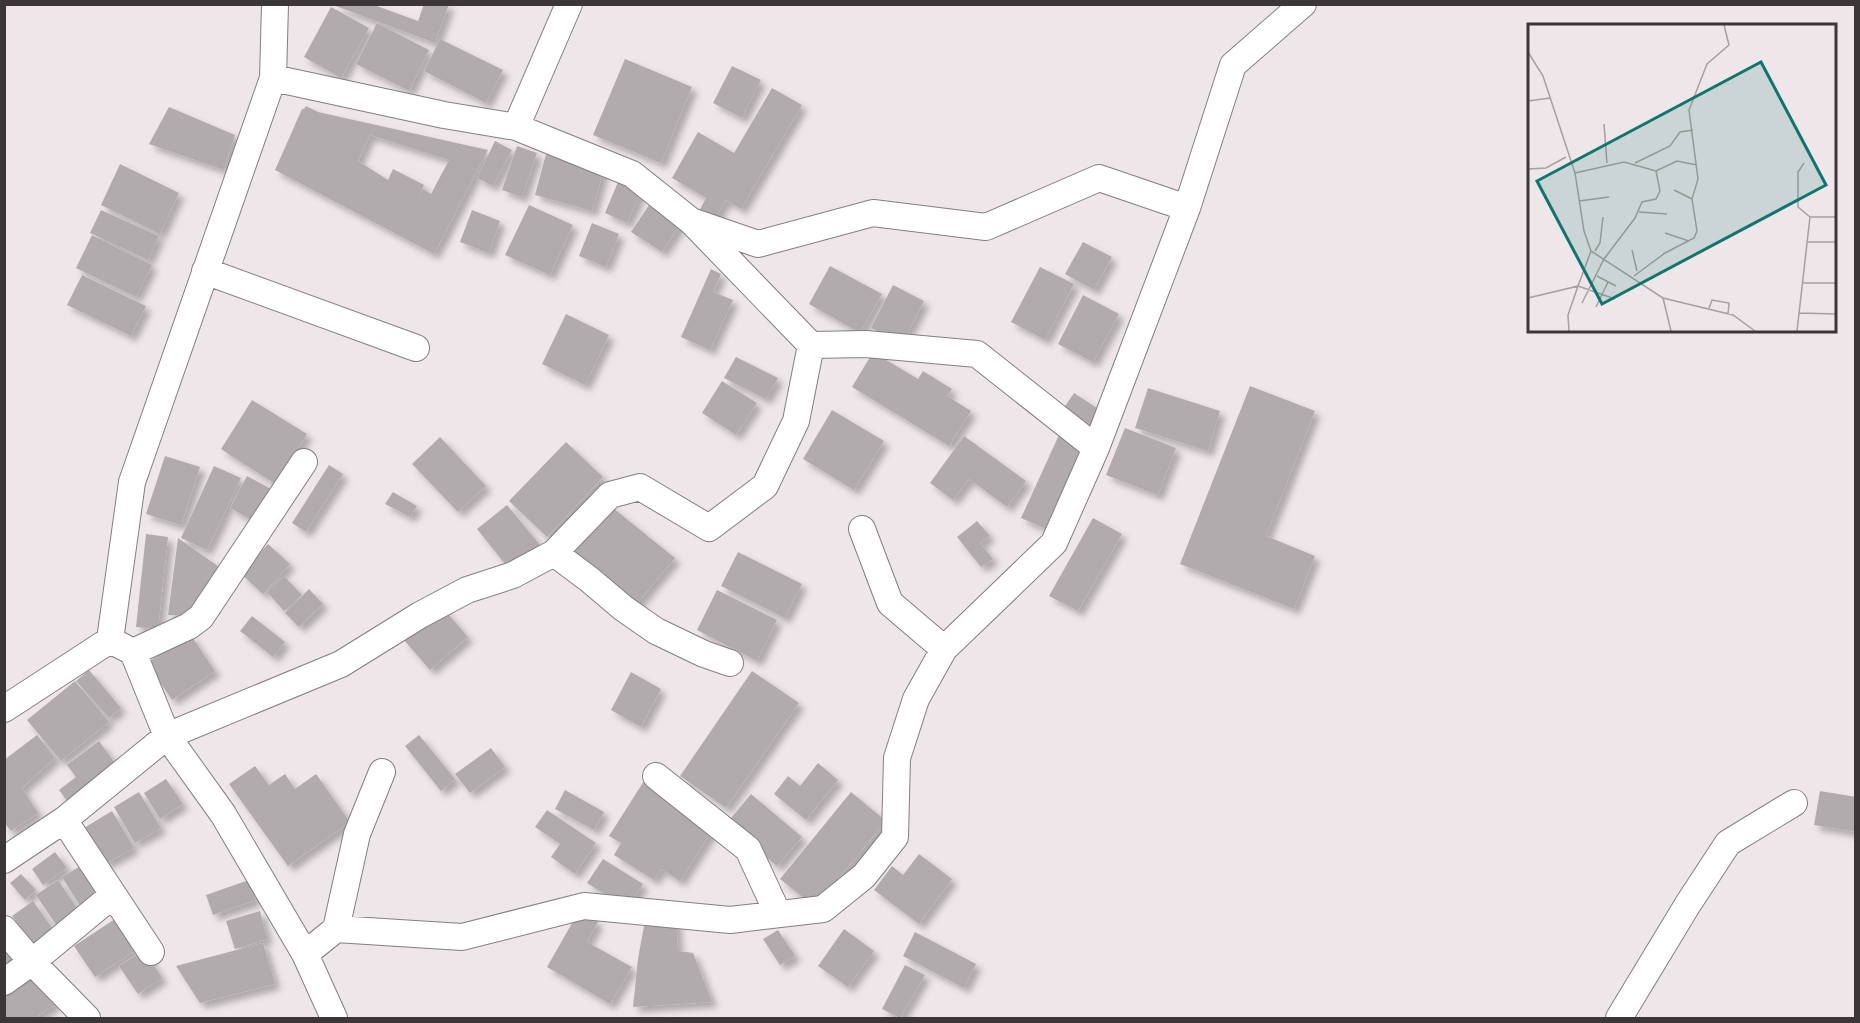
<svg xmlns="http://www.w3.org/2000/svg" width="1860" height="1023" font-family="'Fira Sans Condensed',sans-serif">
	<defs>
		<filter id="shadow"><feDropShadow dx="5.5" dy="5.5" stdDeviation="3" flood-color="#0004"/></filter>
	</defs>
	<rect width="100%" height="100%" fill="#eee6e9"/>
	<path fill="#b2abad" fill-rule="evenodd" filter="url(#shadow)" d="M424,4H449L435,43L333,5H374L418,21Z
		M331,7L369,28L341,78L304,57Z
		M377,23L429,50L409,91L356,64Z
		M440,39L503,70L486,103L424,71Z
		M625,59L692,87L661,163L593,135Z
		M732,66L761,80L742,118L713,103Z
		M772,88L802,105L741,209L726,200L713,222L698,213L706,198L672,178L698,132L734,153Z
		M306,106L318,112L488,150L434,254L275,170L302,109H304ZM370,135L449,160L431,194L423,189L419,196L424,185L393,169L388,180L358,161Z
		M169,107L235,135L224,170L149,144Z
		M495,141L512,150L493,186L477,178Z
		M517,146L537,153L522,197L502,190Z
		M546,154L604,169L592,211L535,195Z
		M120,164L179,193L160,234L101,205Z
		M621,175L644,185L627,223L605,213Z
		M651,202L682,222L662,252L631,232Z
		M529,205L573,225L550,275L505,255Z
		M101,210L159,236L148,260L90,233Z
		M472,210L500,221L489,253L460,242Z
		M592,223L619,234L606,267L579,256Z
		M92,235L152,265L136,297L76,268Z
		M1083,242L1112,257L1094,290L1065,274Z
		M830,266L882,294L860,333L809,304Z
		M1040,267L1074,284L1045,340L1011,322Z
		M711,269L721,274L713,292L733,300L710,350L681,337Z
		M82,275L146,306L131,336L67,305Z
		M893,285L924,301L902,344L871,328Z
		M1083,295L1119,314L1093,362L1058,344Z
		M566,314L609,335L585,385L542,364Z
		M873,352L918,379L923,371L952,389L947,396L971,411L949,446L852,387Z
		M736,357L778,378L766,399L724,378Z
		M722,381L757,403L736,435L702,413Z
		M1250,386L1315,411L1266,536L1315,556L1294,609L1180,564Z
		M1148,388L1220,411L1208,451L1135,428Z
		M1074,393L1106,414L1092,434L1061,412Z
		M252,400L307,434L275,484L221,449Z
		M832,410L884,441L854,490L803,459Z
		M1125,428L1176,448L1158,495L1106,475Z
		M1059,435L1091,450L1053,532L1021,518Z
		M964,436L1026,481L1007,507L969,479L953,500L930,483Z
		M440,437L486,486L458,512L412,464Z
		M566,442L603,477L547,537L509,501Z
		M165,456L200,467L181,525L146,514Z
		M329,465L343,474L306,532L292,523Z
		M214,466L241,478L207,550L181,538Z
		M247,476L273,490L255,522L230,508Z
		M393,492L417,506L410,517L385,504Z
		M608,504L675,558L635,606L569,551Z
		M507,505L540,545L510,570L477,529Z
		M1093,518L1122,534L1078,611L1049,596Z
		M977,521L990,536L980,543L993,559L981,567L957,537Z
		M146,534L168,537L158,629L136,627Z
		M178,538L222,569L194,616L168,615Z
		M268,544L290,564L263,594L241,574Z
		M738,552L802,584L785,618L721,586Z
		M284,576L302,595L284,611L267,592Z
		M309,589L323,604L299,627L285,613Z
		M717,590L777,620L757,661L697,630Z
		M441,606L468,637L430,670L403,639Z
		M252,616L285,642L273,657L240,631Z
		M190,634L215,671L172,700L147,663Z
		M89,670L121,708L109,718L76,681Z
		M752,671L799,703L726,808L680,776Z
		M631,672L661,689L641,727L611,710Z
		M75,681L109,722L61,761L27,720Z
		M37,735L55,758L22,788L38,813L11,831L4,822V760Z
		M419,735L455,779L441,791L405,746Z
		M99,741L117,766L68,802L59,790L76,777L67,765Z
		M491,748L505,767L470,793L455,774Z
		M818,763L838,780L806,820L774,794L788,776L800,786Z
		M255,766L269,785L285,774L295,789L316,774L350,822L288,866L229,784Z
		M166,779L183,804L160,819L144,793Z
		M644,781L715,826L680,881L661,869L654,880L614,855L621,843L609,836Z
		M565,790L604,812L594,830L555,809Z
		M1820,791L1856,797V832L1814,825Z
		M139,792L161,828L135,843L114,807Z
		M851,792L886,821L815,907L780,879Z
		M751,794L802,837L777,866L726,824Z
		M547,810L596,843L575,874L551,857L560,844L535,827Z
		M112,811L134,848L105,864L84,828Z
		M55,852L67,868L43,885L32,869Z
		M919,854L952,879L919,924L874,890L892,866L903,875Z
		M603,859L643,884L627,908L587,883Z
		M84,864L104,896L82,909L62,877Z
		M21,874L36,890L25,900L10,883Z
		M58,880L81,914L59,929L36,895Z
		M249,880L256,900L213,915L206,895Z
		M33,901L57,935L36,949L12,916Z
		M260,911L267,939L235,949L226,921Z
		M579,911L598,922L587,942L632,967L610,1004L547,967Z
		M646,915L676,919L678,951L693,953L712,1002L633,1007L638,959Z
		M115,919L136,950L95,977L74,946Z
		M844,929L874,951L848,987L818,966Z
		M778,930L795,956L780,965L763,939Z
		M915,932L976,964L964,988L903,956Z
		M4,933L24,964L4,976Z
		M263,943L275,984L200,1003L176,966Z
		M144,950L162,978L138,994L119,966Z
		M905,965L925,975L900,1018L882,1009Z
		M31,969L56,1004L35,1018H4V988Z"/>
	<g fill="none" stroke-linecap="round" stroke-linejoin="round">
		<g stroke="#857e80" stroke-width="28">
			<path id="street" d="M275,4L273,78L132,482L110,640L133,652L167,736L223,814L305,954L334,1018
				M273,78L444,115L516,127L632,174L691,221L811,345L866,344L977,354L1096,448
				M516,127L569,4
				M694,222L758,244L873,213L986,227L1099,178L1187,208
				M205,271L416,348
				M862,529L890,603L944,649
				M554,553L590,580L623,608L656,631L704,654L730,663
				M133,652L189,626L201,617L304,462
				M4,709L110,640
				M656,776L748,849L778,914
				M64,820L151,952
				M4,860L64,820L167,736L341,664L420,615L467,590L513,575L554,553L610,495L640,487L709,528L765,486L796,421L811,345
				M4,929L32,962L87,1018
				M336,929L357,834L382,772
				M305,954L336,929L462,937L584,906L730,920L823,909L864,876L895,837L897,758L916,699L944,649L1054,543L1096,448L1187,208L1233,65L1303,4
				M4,982L32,962L113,895
				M1619,1018L1688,904L1728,843L1794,803"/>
		</g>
		<use href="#street" stroke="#fff" stroke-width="26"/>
	</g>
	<g transform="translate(1528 24)">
		<rect width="308" height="308" fill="#eee6e9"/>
		<path fill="none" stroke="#a6a0a2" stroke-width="1.5" d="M0,28L15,52L47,149L56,207L63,227L135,274L143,307M0,77L22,74M76,100L79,139M107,139L142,122L152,108L165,106M276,139L270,148V183L282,193H308M0,145L18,144L38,133M47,149L96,138L128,147L149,137L169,141M146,166L164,175M51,177L81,173M111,188L139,190M137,209L161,217M279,218H308M104,226L109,247M67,227L72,219L75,193M69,252L88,262M106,252L137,229L166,214L169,207L164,175L170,155L161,86L179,40L201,21L196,1M274,259H308M0,274L50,262L63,227M135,274L205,291L227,307M54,279L76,235L107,194L114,178L128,175L132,167L128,147M68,283L80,258M181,284L184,276L201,279L200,290M271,289L308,290M41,307L40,291L50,262L87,275M269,307L282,193"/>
		<path fill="#0f766e" fill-opacity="0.15" stroke="#0f766e" stroke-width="3" d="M233,38L298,161L74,280L9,157Z"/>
		<rect width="308" height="308" fill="none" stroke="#3b3738" stroke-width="3"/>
	</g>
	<rect width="1860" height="1023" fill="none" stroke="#3b3738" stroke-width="12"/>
</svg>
